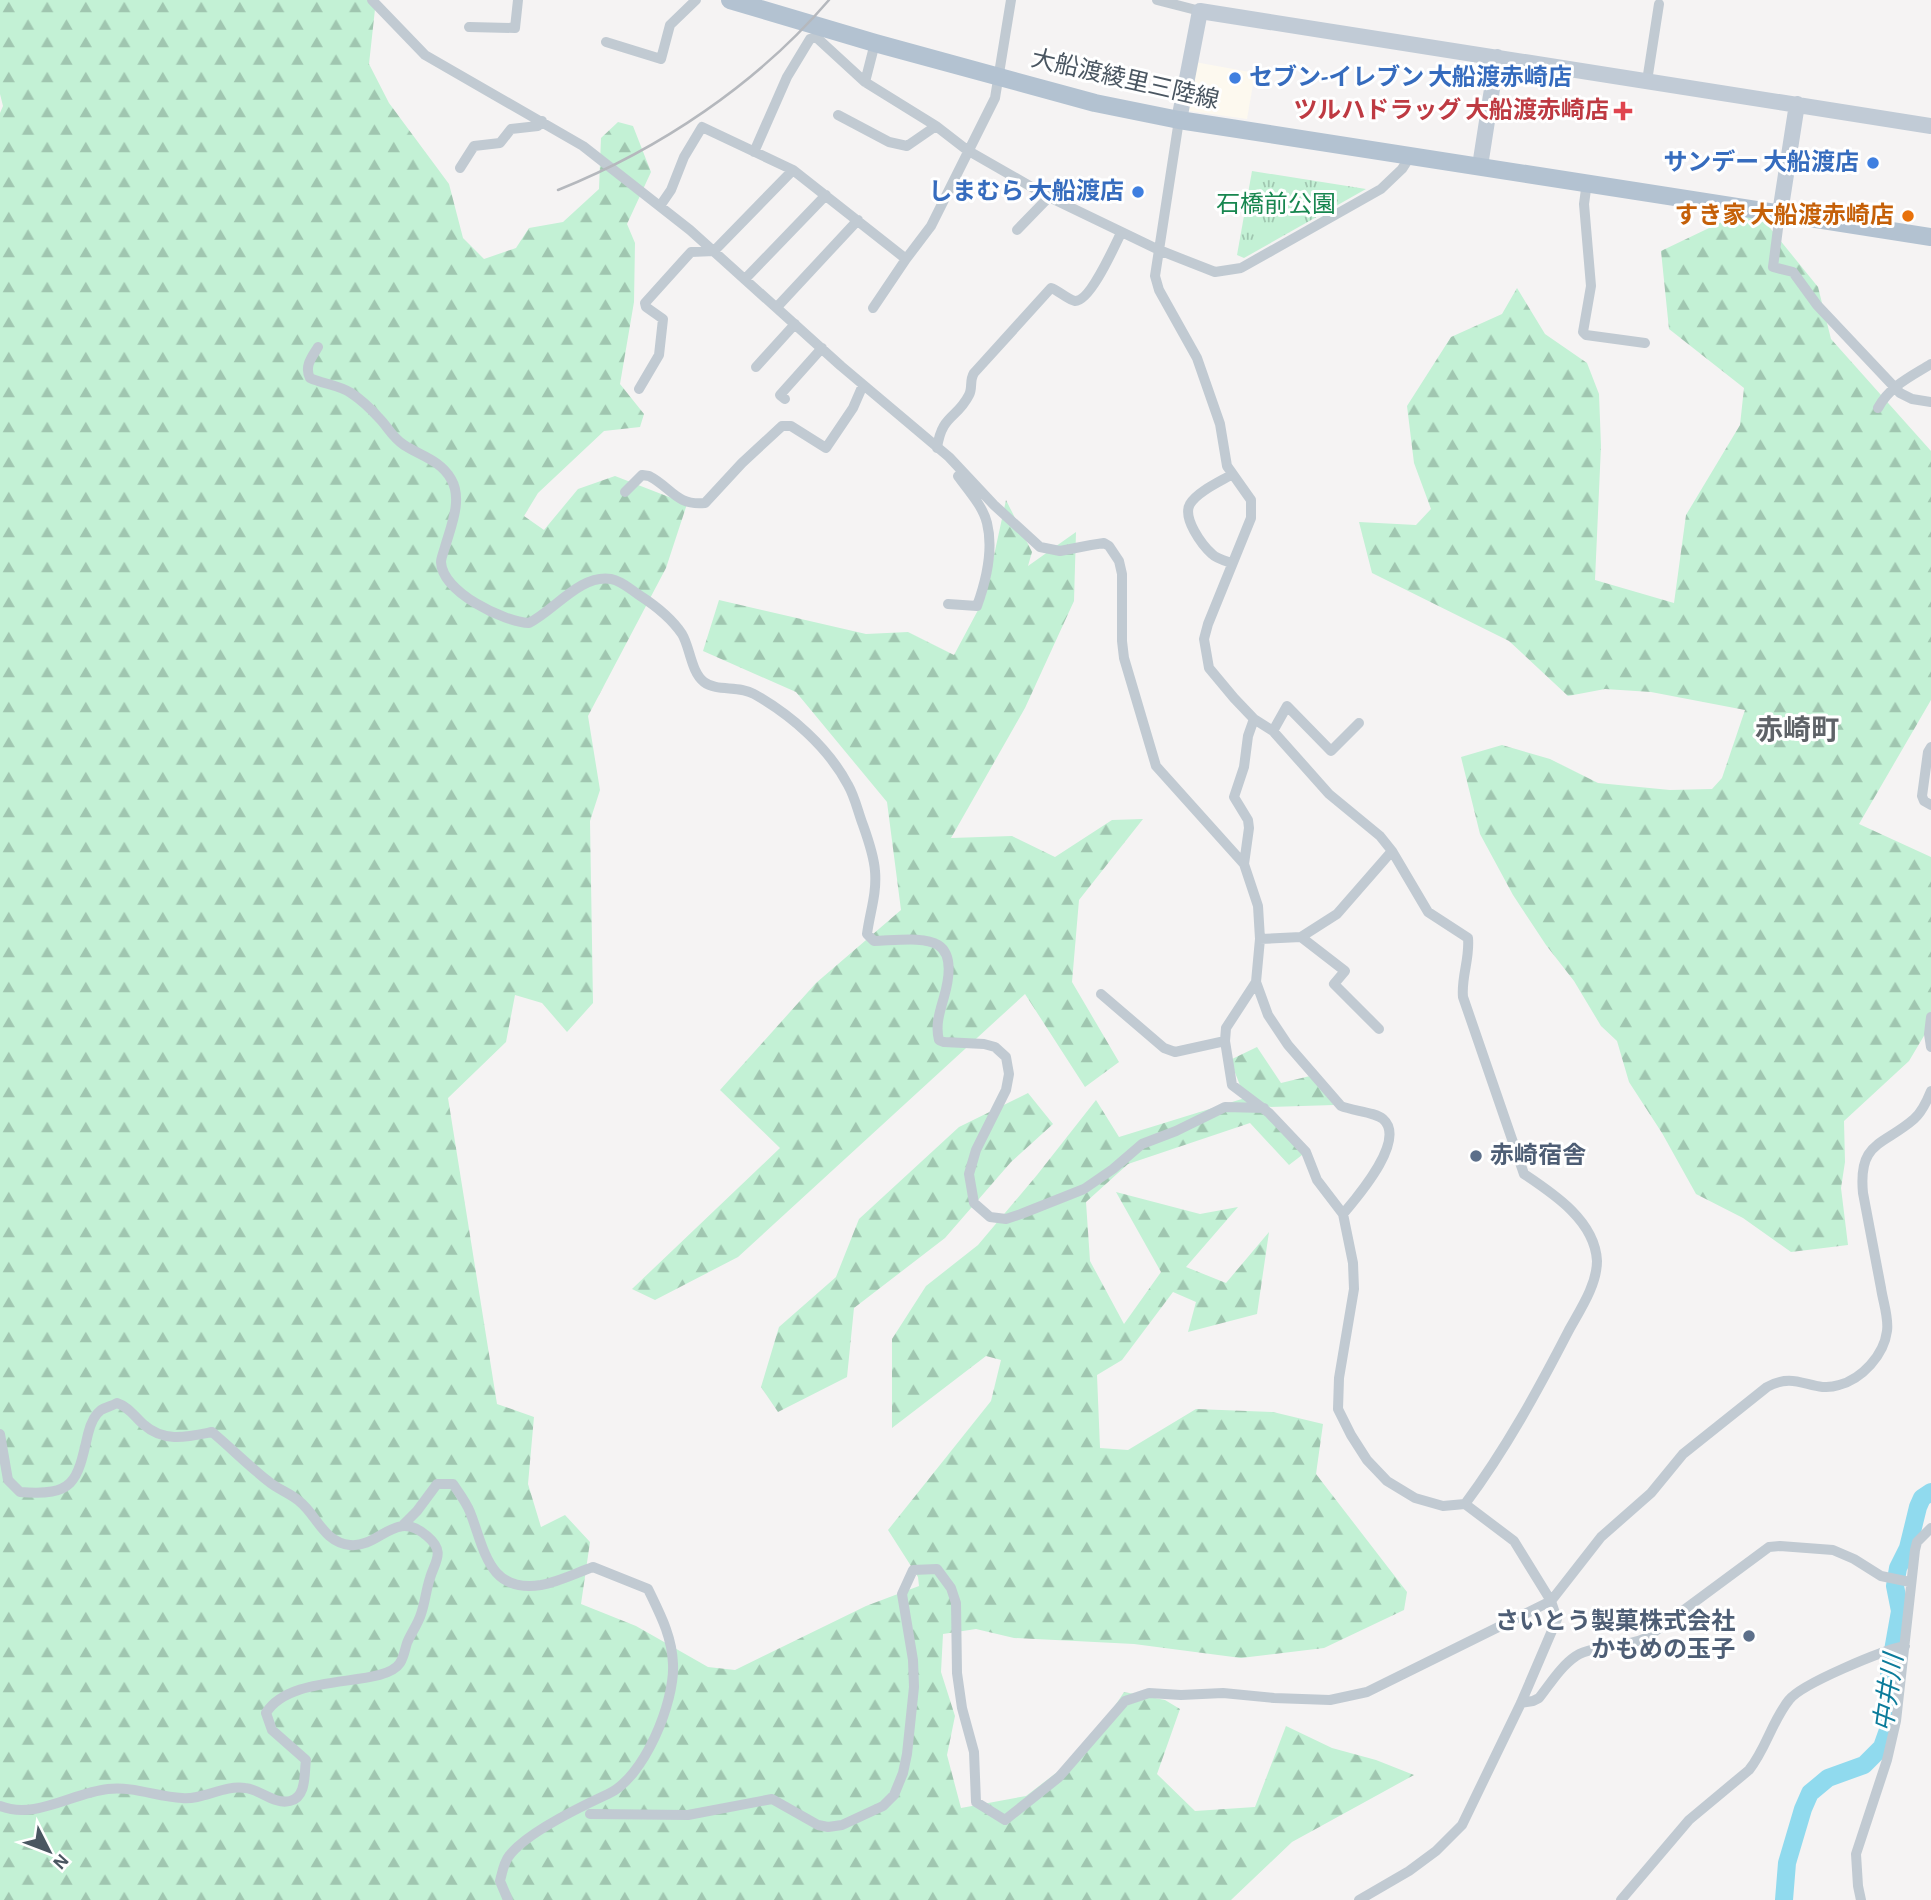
<svg xmlns="http://www.w3.org/2000/svg" width="1931" height="1900" font-family="'Alegreya Sans','Noto Sans JP',sans-serif">
	<defs>
		<pattern id="grass-tufts" width="24" height="20" patternUnits="userSpaceOnUse" patternTransform="scale(1.75)"><rect width="24" height="20" fill="#c3f1d5"/><path d="M3 7l-1-3M5 7V3M7 7l1-3M15 17l-1-3M17 17v-4M19 17l1-3" fill="none" stroke="#a0c6b0"/></pattern>
		<pattern id="forest-firs" width="22" height="20" patternUnits="userSpaceOnUse" patternTransform="scale(1.75)"><rect width="22" height="20" fill="#c3f1d5"/><path d="M5 1l3.5 6h-7zM16 11l3.5 6h-7z" fill="#a0c6b0"/></pattern>
	</defs>
	<rect width="100%" height="100%" fill="#f5f3f3"/>
	<path fill="#fdf9ef" d="M1195,62L1255,73L1247,119L1190,111L1186,109Z"/>
	<path fill="url(#grass-tufts)" d="M1252,171L1366,189L1244,258L1237,255Z"/>
	<path fill="url(#forest-firs)" d="M0,0H376L369,64L389,103L449,184L463,238L484,259L516,248L529,228L563,222L599,189L601,138L618,122L633,126L651,172L627,224L635,243L634,302L620,384L644,414L640,427L604,431L538,493L524,516L544,530L578,489L615,476L687,504L666,568L588,716L600,790L590,821L593,1003L567,1032L542,1003L515,995L506,1042L448,1098L497,1404L534,1417L528,1484L541,1527L565,1515L590,1542L581,1604L636,1626L708,1667L735,1670L866,1606L919,1586L918,1577L888,1530L991,1401L1001,1360L986,1356L892,1428V1339L926,1286L978,1245L1037,1175L1096,1100L1119,1137L1245,1098L1230,1060L1257,1047L1281,1083L1310,1076L1334,1105L1267,1107L1306,1152L1289,1165L1250,1123L1128,1164L1086,1202L1090,1261L1124,1324L1161,1272L1116,1192L1200,1214L1238,1207L1186,1267L1226,1283L1269,1232L1257,1314L1188,1332L1196,1302L1173,1292L1122,1360L1097,1375L1100,1448L1128,1450L1196,1409L1273,1412L1323,1424L1316,1474L1407,1592L1404,1610L1324,1648L1241,1658L1134,1644L1014,1638L976,1629L943,1634L941,1672L955,1716L947,1755L961,1808L1026,1796L1086,1750L1124,1692L1165,1700L1180,1709L1157,1774L1195,1811L1255,1807L1286,1726L1332,1748L1376,1760L1414,1775L1292,1842L1231,1900H0V113L3,106L0,94Z
		M1753,207L1818,287L1831,339L1931,451V700L1859,824L1931,857V1024L1909,1061L1844,1121L1845,1162L1841,1188L1848,1245L1791,1252L1743,1218L1696,1194L1662,1133L1629,1082L1617,1041L1601,1026L1574,981L1546,945L1513,895L1480,834L1461,757L1502,745L1550,759L1598,783L1670,790L1712,789L1722,778L1745,710L1651,692L1605,689L1568,696L1509,641L1372,573L1359,522L1416,525L1431,509L1414,463L1407,406L1451,337L1502,314L1517,288L1545,334L1587,363L1599,394L1601,446L1595,580L1674,603L1686,515L1740,425L1744,388L1669,329L1661,251Z
		M1006,500L1032,552L1028,566L1076,532L1074,601L1025,708L951,838L1012,836L1055,857L1112,820L1143,819L1079,900L1072,982L1119,1062L1085,1087L1025,994L738,1257L655,1300L632,1289L780,1148L720,1090L816,983L901,910L887,802L796,692L703,651L719,600L866,634L908,632L954,655L985,597Z
		M1028,1093L1053,1124L1011,1162L945,1238L854,1308L847,1377L778,1412L761,1387L779,1327L836,1277L859,1219L959,1127Z"/>
	<g fill="none" stroke-linecap="round" stroke-linejoin="round">
		<path stroke="#90daee" stroke-width="18" d="M1784,1900L1787,1863L1803,1809L1810,1793L1828,1778L1864,1765L1882,1747L1888,1730L1891,1694L1889,1673L1900,1611L1895,1586L1898,1568L1908,1548L1918,1507L1922,1498L1931,1492"/>
		<path stroke="#c1cad2" stroke-width="10" d="M372,0L425,55L583,146L690,230L841,366L949,457L994,505L1040,547L1060,551L1091,545L1104,543L1109,546L1119,561L1122,574V641L1124,658L1156,766L1244,864L1258,906L1260,939L1256,982L1268,1015L1288,1045L1341,1106C1353,1111 1375,1112 1383,1119C1407,1140 1358,1196 1343,1214
			M1157,0L1200,11
			M469,27L515,28L518,0
			M606,42L661,59L670,25L696,0
			M875,43L865,82L936,126L967,150L1049,197L1159,250L1215,272L1241,268L1381,189L1402,169L1411,155
			M1647,81L1659,4
			M838,115L889,142L907,146L936,126
			M1179,120L1155,276L1159,290L1197,358L1220,424L1227,466L1251,500V518L1208,624L1204,639L1209,668L1234,698L1254,719L1273,731L1329,794L1380,836L1392,851L1428,912L1468,938C1470,959 1461,977 1463,997L1524,1174C1554,1194 1595,1221 1597,1261C1597,1285 1580,1310 1569,1330C1538,1390 1506,1449 1465,1504
			M754,152L787,77L810,39L816,37L865,82
			M460,168L474,146L500,143L511,129L538,126L542,121
			M1587,182L1584,204L1591,286L1583,332L1586,335L1645,343
			M660,206L671,190L684,157L702,127L793,170L906,259L931,226L995,98L1011,0
			M1780,213L1773,267L1793,272L1817,305L1900,393L1912,399L1931,402
			M1017,230L1049,197
			M745,279L826,195
			M777,307L858,220
			M873,308L906,259
			M318,347C312,357 304,366 310,378C323,384 339,385 351,393C360,399 371,409 379,418C388,427 392,437 404,445C421,456 440,460 451,479C463,499 451,526 445,547C444,551 441,558 441,562C442,592 504,622 529,623C554,611 580,574 611,579C622,581 630,589 639,595C653,604 672,619 682,634C690,647 691,672 704,682C717,692 739,685 754,694C791,715 828,747 848,785C855,797 858,812 863,825C868,839 874,856 875,871C877,893 870,912 867,934L874,941C923,939 963,930 944,997C940,1011 935,1025 939,1040L944,1042L984,1044L995,1047L1006,1057L1009,1074L1006,1090L976,1150L969,1174L974,1203L990,1217L1006,1219L1021,1214L1084,1189L1113,1169L1142,1144L1176,1131L1225,1107L1264,1108
			M756,367L795,324
			M639,389L659,355L663,319L646,307L645,303L691,252L714,251L793,170
			M785,399L780,395L822,348
			M1878,408C1890,386 1910,377 1931,364
			M937,448C942,414 957,419 969,395C973,388 969,381 974,373L1051,288C1058,290 1068,300 1075,301C1090,302 1115,245 1121,233
			M1231,475C1219,482 1197,492 1190,504C1182,518 1202,545 1212,554C1217,559 1226,561 1232,563
			M625,492L642,475L649,476C671,487 676,506 705,503L742,463L782,426H791L826,448L853,408L863,385
			M948,604L977,606C986,581 994,551 987,523C983,506 968,490 958,476
			M1273,731L1287,706L1331,751L1359,723
			M1931,747L1928,752L1922,796L1924,801L1931,805
			M1244,864L1249,828L1248,820L1234,797L1244,767L1248,736L1254,719
			M1301,937L1345,971L1334,984L1379,1029
			M1260,939L1301,937L1337,914L1392,851
			M1256,982L1226,1028L1225,1041L1232,1085L1269,1113L1306,1152L1317,1180L1343,1214L1353,1263L1354,1289L1339,1378L1338,1409L1351,1435L1367,1460L1387,1481L1415,1498L1443,1506L1465,1504L1514,1541L1551,1601L1557,1619L1521,1703L1462,1825L1436,1851L1409,1871L1359,1900
			M1101,994L1164,1048L1175,1052L1225,1041
			M1931,1017L1929,1034L1931,1047
			M0,1434L8,1480L20,1492C74,1496 77,1483 88,1434C90,1426 94,1415 101,1410C106,1407 112,1406 117,1403C129,1407 134,1416 143,1424C164,1443 187,1437 212,1432C231,1448 249,1466 268,1481C277,1489 290,1493 299,1501C317,1515 323,1542 350,1545C380,1548 395,1508 427,1536C446,1552 435,1561 430,1578C426,1590 425,1603 421,1614C418,1624 411,1633 407,1643C405,1649 404,1657 400,1663C383,1689 292,1671 266,1713L272,1730L306,1760C304,1773 307,1797 290,1801C274,1805 260,1789 245,1788C223,1785 203,1800 182,1798C158,1797 133,1786 108,1789C72,1793 35,1820 0,1806
			M403,1525L417,1511L437,1484H453C459,1493 466,1502 470,1512C485,1550 488,1593 541,1585C558,1582 576,1573 593,1567L648,1589C660,1614 672,1636 673,1664C675,1702 644,1778 608,1794C582,1806 526,1833 509,1856C504,1862 502,1873 500,1881L508,1900
			M1521,1703L1533,1701L1539,1698C1550,1684 1561,1666 1576,1656C1594,1645 1624,1648 1646,1638L1769,1547L1780,1546L1833,1550L1854,1559L1881,1576L1910,1582
			M590,1814L688,1815L772,1799L818,1825L828,1827L842,1825L883,1806L894,1795L903,1773L907,1754L914,1687L913,1660L902,1594L913,1570L937,1569L951,1588L956,1603L957,1673L962,1708L974,1752L976,1802L1005,1820L1059,1777L1125,1701L1149,1693L1181,1695L1223,1693L1274,1698L1330,1700L1367,1692L1551,1601L1601,1537L1651,1493L1683,1454L1767,1387C1797,1370 1812,1394 1839,1385C1862,1379 1884,1355 1887,1331C1889,1318 1883,1302 1881,1288C1875,1257 1869,1225 1863,1193C1858,1141 1883,1146 1914,1119C1922,1112 1927,1101 1931,1091
			M1621,1900L1689,1820L1749,1770C1766,1749 1772,1721 1789,1700C1801,1684 1883,1650 1905,1646
			M1861,1900L1858,1886L1856,1854L1887,1760L1896,1721L1915,1550L1917,1542L1931,1528"/>
		<path stroke="#c1cbd6" stroke-width="16" d="M1179,120L1200,11L1931,126
			M1480,166L1497,57
			M1780,213L1797,104"/>
		<path stroke="#b3c2d1" stroke-width="18" d="M730,0L875,43L1095,103L1179,120L1931,237"/>
		<path stroke="#b5b8bd" stroke-width="2.5" d="M558,190C660,149 757,84 829,0"/>
	</g>
	<g fill="#3f7fe0" stroke="#fff" stroke-width="2.5">
		<circle cx="1235" cy="78" r="7"/>
		<circle cx="1873" cy="163" r="7"/>
		<circle cx="1138" cy="192" r="7"/>
	</g>
	<path fill="#e0444e" stroke="#fff" stroke-width="2.5" d="M1619.5 100.5h7v7h7v7h-7v7h-7v-7h-7v-7h7z"/>
	<circle fill="#e8710a" stroke="#fff" stroke-width="2.5" cx="1908" cy="216" r="7"/>
	<g fill="#5c6f8a" stroke="#fff" stroke-width="2.5">
		<circle cx="1476" cy="1156" r="7"/>
		<circle cx="1749" cy="1636" r="7"/>
	</g>
	<g text-anchor="middle" dominant-baseline="central" stroke-width="6" stroke-linejoin="round" paint-order="stroke">
		<g font-size="24" font-weight="bold" fill="#366cbe" stroke="#fff" text-anchor="end">
			<text x="1249" y="78" text-anchor="start">セブン-イレブン 大船渡赤崎店</text>
			<text x="1859" y="163">サンデー 大船渡店</text>
			<text x="1124" y="192">しまむら 大船渡店</text>
		</g>
		<g font-size="24" fill="#4a5661" stroke="#fff">
			<text transform="translate(1125 80) rotate(13)">大船渡綾里三陸線</text>
		</g>
		<g font-size="24" font-weight="bold" fill="#be3a42" stroke="#fff" text-anchor="end">
			<text x="1609" y="111">ツルハドラッグ 大船渡赤崎店</text>
		</g>
		<g font-size="24" fill="#17864f" stroke="#fff">
			<text x="1276" y="205">石橋前公園</text>
		</g>
		<g font-size="24" font-weight="bold" fill="#c56008" stroke="#fff" text-anchor="end">
			<text x="1894" y="216">すき家 大船渡赤崎店</text>
		</g>
		<g font-size="24" font-weight="bold" fill="#4e5e75" stroke="#fff" text-anchor="start">
			<text x="1490" y="1156">赤崎宿舎</text>
			<text x="1735" y="1622" text-anchor="end">さいとう製菓株式会社<tspan x="1735" dy="28">かもめの玉子</tspan></text>
		</g>
		<g font-size="26" font-style="italic" fill="#0c7c9b" stroke="#fff">
			<text transform="translate(1889 1693) rotate(-82)">中井川</text>
		</g>
		<g font-size="28" font-weight="bold" fill="#5f6368" stroke="#fff">
			<text x="1797" y="731">赤崎町</text>
		</g>
	</g>
	<g transform="translate(49 1851) rotate(132)" stroke="#ffffff" stroke-width="5" paint-order="stroke">
	<path d="M0-5L12 26L0 18L-12 26Z" fill="#4a5661"/>
	<text y="-10" font-size="19" font-weight="bold" text-anchor="middle" fill="#4a5661">N</text>
	</g>
</svg>
